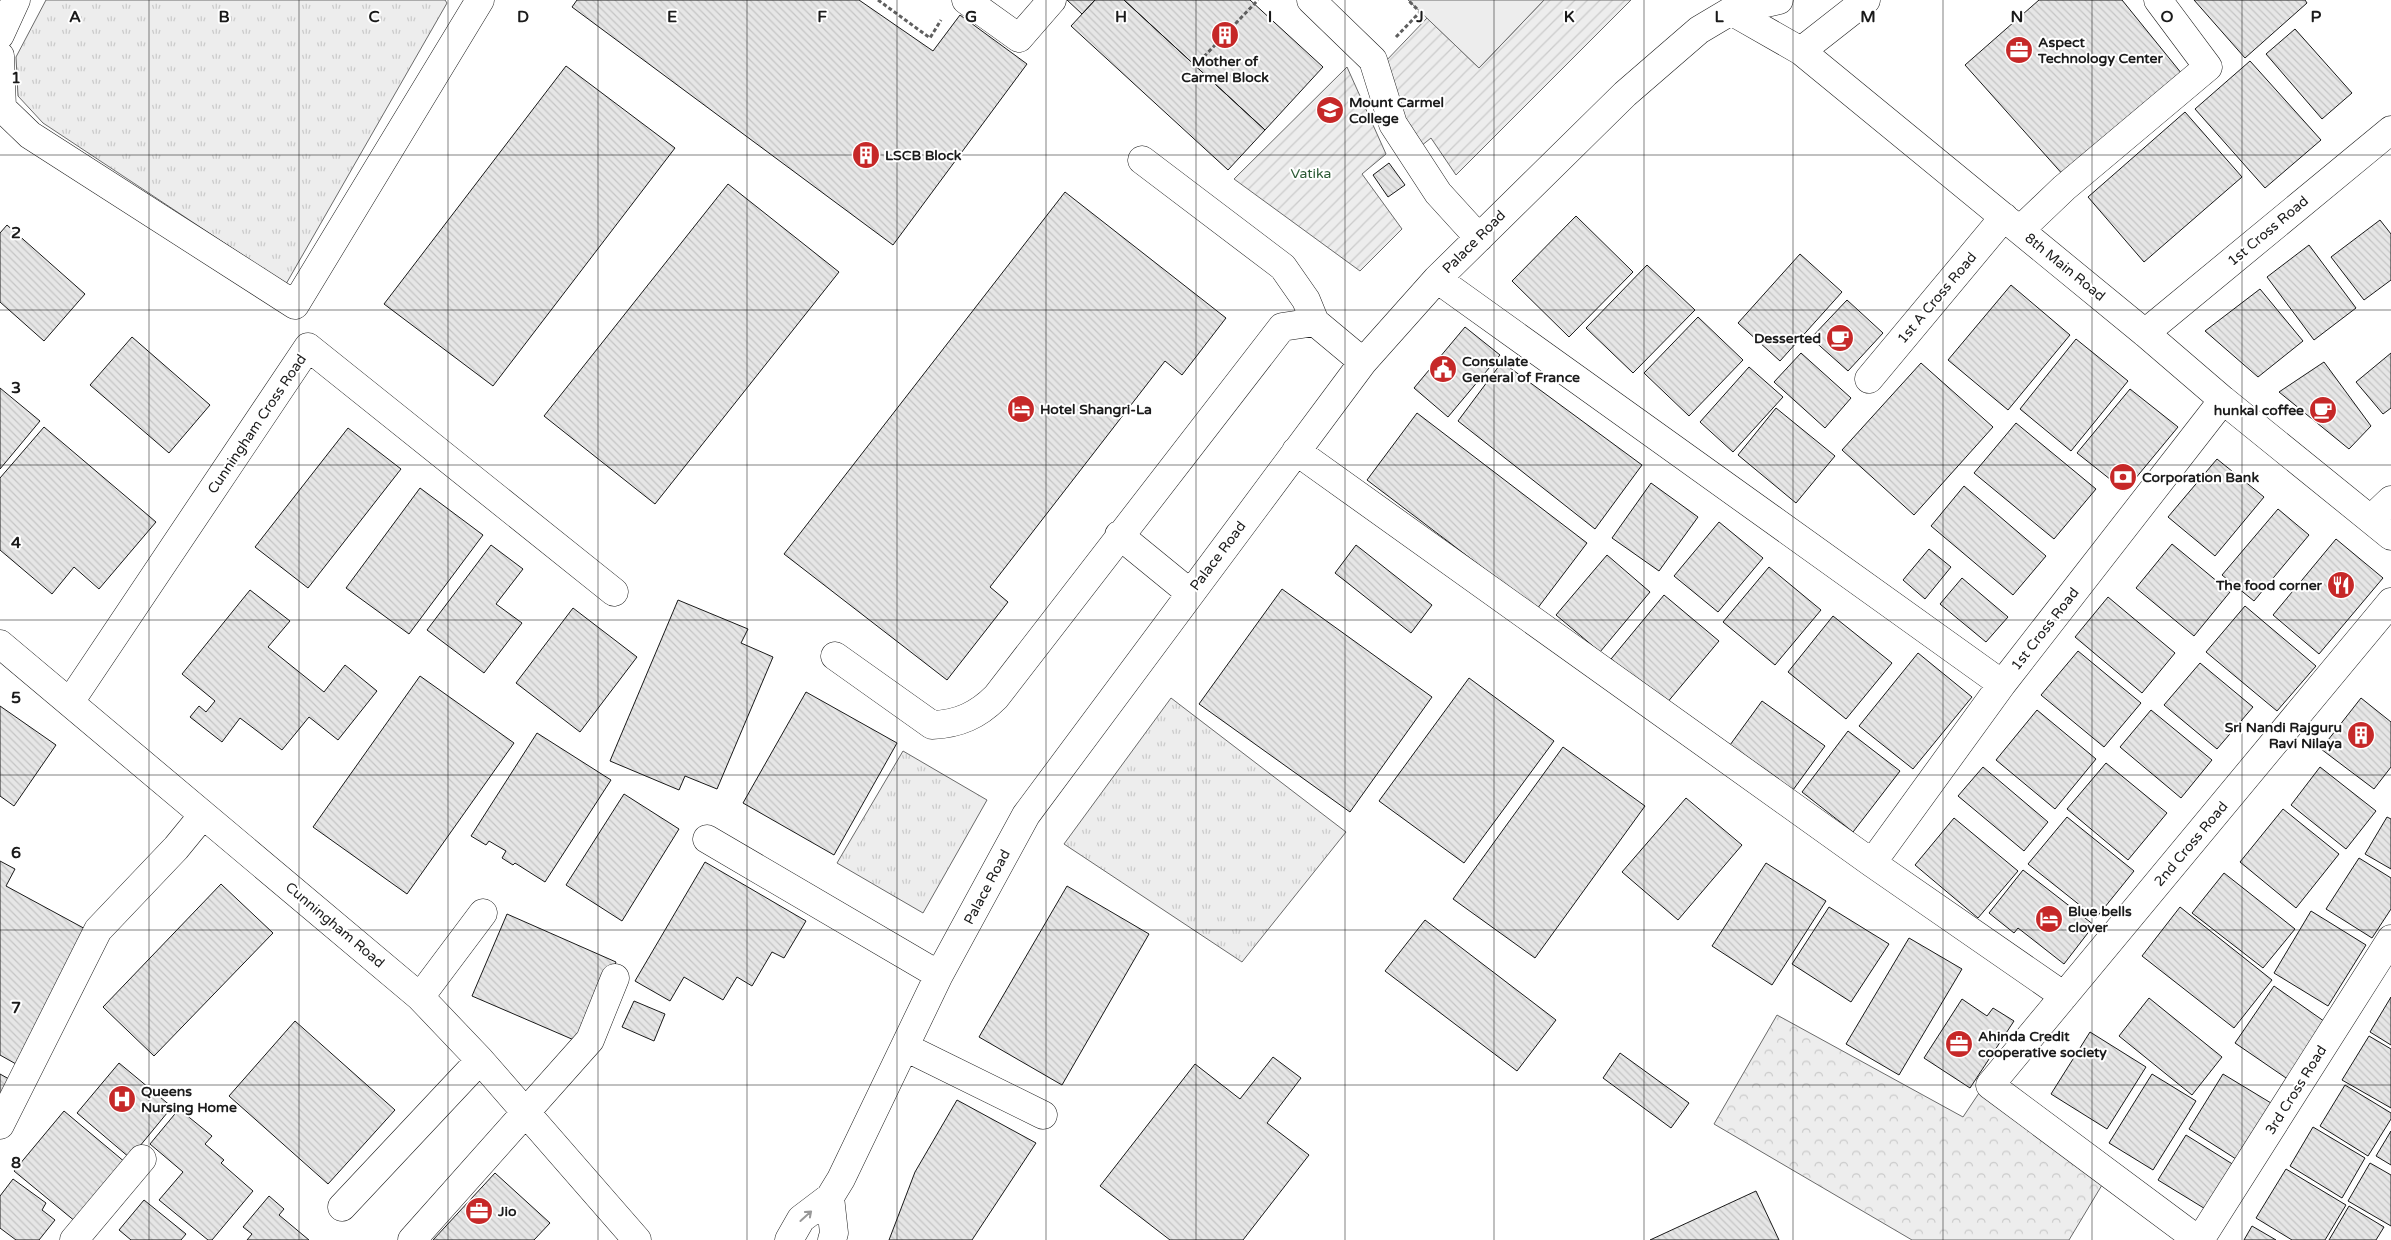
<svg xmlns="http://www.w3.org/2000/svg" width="2391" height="1240" font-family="'Varela Round',sans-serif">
	<defs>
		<pattern id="grass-tufts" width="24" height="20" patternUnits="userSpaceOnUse" patternTransform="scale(1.25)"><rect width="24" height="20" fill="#ededed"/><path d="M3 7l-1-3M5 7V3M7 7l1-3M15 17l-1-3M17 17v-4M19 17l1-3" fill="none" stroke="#cbcbcb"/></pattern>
		<pattern id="forest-crowns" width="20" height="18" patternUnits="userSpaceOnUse" patternTransform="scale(1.25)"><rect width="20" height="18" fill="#ededed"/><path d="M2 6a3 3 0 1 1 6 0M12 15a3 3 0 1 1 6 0" fill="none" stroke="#cbcbcb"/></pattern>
		<pattern id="garden-furrows" width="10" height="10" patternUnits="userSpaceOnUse" patternTransform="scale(1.25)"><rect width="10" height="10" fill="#ededed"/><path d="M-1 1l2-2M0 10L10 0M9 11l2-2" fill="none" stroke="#cbcbcb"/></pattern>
		<pattern id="building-back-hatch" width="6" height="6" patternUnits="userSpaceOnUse" patternTransform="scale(1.25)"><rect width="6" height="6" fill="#e6e6e6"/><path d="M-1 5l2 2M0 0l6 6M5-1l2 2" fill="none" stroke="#c5c5c5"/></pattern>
	</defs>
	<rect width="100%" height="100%" fill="#fff"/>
	<path fill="url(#grass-tufts)" stroke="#6a6a6a" d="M46,0H445L447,3L286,284L43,123L18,96L16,57Z
		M1171,698L1346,832L1242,962L1064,844Z
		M903,751L987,800L923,913L837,863Z"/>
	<path fill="url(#forest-crowns)" stroke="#6a6a6a" d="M1777,1015L1963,1117L1979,1093L2102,1185L2069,1240H1912L1714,1124Z"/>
	<path fill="url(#garden-furrows)" stroke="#6a6a6a" d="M1544,0H1631L1456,175L1431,138L1421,146L1402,117L1384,63L1427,18L1479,68Z
		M1347,67L1386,154L1362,174L1402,229L1360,271L1234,179Z"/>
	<path fill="#ededed" stroke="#6a6a6a" d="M1408,0H1544L1479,68Z"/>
	<path fill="url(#building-back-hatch)" stroke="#1a1a1a" d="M577,0H859L933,51L960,15L1027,64L893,245L572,7Z
		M1067,0H1095L1082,14Z
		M1095,0H1124L1265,130L1228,170L1071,26Z
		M1124,0H1250L1323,67L1265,130Z
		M2039,0H2122L2182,74L2065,177L1965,65Z
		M2194,0H2305L2307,3L2245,58Z
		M2295,29L2352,93L2322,119L2266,54Z
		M2250,61L2321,140L2265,188L2195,109Z
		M566,66L675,148L493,386L384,304Z
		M2185,112L2242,177L2144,262L2088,197Z
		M1389,163L1405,185L1388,197L1373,175Z
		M728,184L839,272L655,504L544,416Z
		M1065,192L1226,318L1182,375L1165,361L990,587L1008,602L947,680L784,554Z
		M1576,216L1633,272L1569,337L1512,281Z
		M2380,220L2391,234V280L2364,300L2331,257Z
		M7,225L85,294L44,341L0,302V233Z
		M2309,245L2356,308L2314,340L2267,277Z
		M1800,254L1842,292L1780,361L1738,323Z
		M1647,265L1695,310L1633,373L1586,328Z
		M2011,285L2070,335L2008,410L1948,360Z
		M2260,289L2303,341L2258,377L2205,331Z
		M1847,300L1883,333L1848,371L1811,338Z
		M1698,317L1743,360L1689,416L1644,373Z
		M1465,327L1500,355L1448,417L1414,388Z
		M132,337L210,405L169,453L90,385Z
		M2076,339L2128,381L2071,451L2020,409Z
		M1801,353L1851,398L1825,428L1774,382Z
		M2391,353V408L2383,414L2356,382Z
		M1502,362L1642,465L1595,529L1458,421Z
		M2324,362L2371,426L2349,449L2279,392Z
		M1921,363L1993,427L1914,515L1842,450Z
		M1749,367L1783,397L1733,452L1700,422Z
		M0,388L40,421L0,469Z
		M2130,389L2178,427L2125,491L2077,453Z
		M1776,408L1835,456L1796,503L1738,455Z
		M1417,413L1587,543L1537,609L1367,480Z
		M2016,423L2096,489L2054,539L1974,473Z
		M44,427L156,522L99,589L74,567L52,594L0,550V478Z
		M348,428L401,469L308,588L255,547Z
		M2217,459L2264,497L2215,556L2168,517Z
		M1651,483L1698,517L1659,571L1612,538Z
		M1964,486L2046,556L2013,595L1931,526Z
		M420,488L483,535L409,634L346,588Z
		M2278,509L2309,535L2254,601L2222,575Z
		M1719,522L1763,558L1718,612L1674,576Z
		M2336,539L2383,578L2319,654L2273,615Z
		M2172,544L2230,592L2194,636L2136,588Z
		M491,545L523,569L496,604L522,623L484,673L427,630Z
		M1356,545L1432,605L1411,633L1335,573Z
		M1929,549L1951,567L1925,599L1903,580Z
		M1607,555L1650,592L1600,652L1556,615Z
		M1769,567L1821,610L1775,665L1723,622Z
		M1962,578L2008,617L1986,642L1940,604Z
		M1282,589L1432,697L1350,812L1199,704Z
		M250,590L290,621L268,647L324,692L345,665L377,691L338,740L309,717L282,750L240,718L222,742L190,717L199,706L206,712L215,701L182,674Z
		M1664,595L1719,641L1666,704L1611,659Z
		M2108,597L2175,653L2142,693L2075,637Z
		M678,600L748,629L741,643L773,657L717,789L685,776L679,790L610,761Z
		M2245,606L2316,666L2277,711L2206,652Z
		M573,608L637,657L580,732L516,683Z
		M1833,616L1892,663L1846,719L1788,672Z
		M2078,651L2141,703L2104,747L2041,695Z
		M1918,653L1972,697L1913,769L1859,726Z
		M2200,663L2253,707L2217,749L2164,705Z
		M420,676L514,743L407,894L313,827Z
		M1469,678L1554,741L1464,863L1379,801Z
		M806,692L897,743L834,855L743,803Z
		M2361,698L2391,722V767L2374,789L2321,749Z
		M1762,701L1825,746L1793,790L1730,745Z
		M0,706L56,745L14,806L0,796Z
		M2037,710L2096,759L2055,809L1996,760Z
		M2151,710L2212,760L2181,798L2120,747Z
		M1848,731L1900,771L1853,832L1802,792Z
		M537,733L611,780L545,882L515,863L513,865L502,858L506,851L489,841L486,845L471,836Z
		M1563,747L1645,806L1535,958L1453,899Z
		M2106,763L2167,813L2128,860L2067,809Z
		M1983,767L2048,822L2024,851L1958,796Z
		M2320,767L2376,811L2346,849L2291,805Z
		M624,794L679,829L622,921L566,885Z
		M1686,798L1742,845L1678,920L1622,872Z
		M2283,809L2339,854L2296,908L2240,862Z
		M2067,817L2134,871L2096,918L2028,864Z
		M2387,817L2391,819V869L2365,854Z
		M1954,818L2018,871L1978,918L1915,865Z
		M2359,858L2391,878V909L2372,938L2326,909Z
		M0,861L15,869L6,886L89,931L16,1064L0,1055Z
		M705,862L806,921L784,958L772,952L752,986L737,977L723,1000L684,977L670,1001L635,981Z
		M1766,863L1826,901L1772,985L1712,946Z
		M2023,870L2094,925L2064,964L2018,928L2014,933L1989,913Z
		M2224,873L2295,929L2263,968L2192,913Z
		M221,884L273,933L154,1056L103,1007Z
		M1067,886L1149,934L1062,1085L979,1037Z
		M1829,907L1889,944L1851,1002L1792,964Z
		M2180,907L2272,980L2234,1028L2142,956Z
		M2311,911L2366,945L2328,1006L2274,973Z
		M507,914L616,962L581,1043L472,996Z
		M1425,920L1556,1020L1517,1071L1385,971Z
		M1909,938L1962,969L1899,1075L1846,1044Z
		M2274,986L2328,1024L2289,1080L2235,1043Z
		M2391,997V1045L2370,1032Z
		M2149,998L2222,1057L2192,1095L2119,1036Z
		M1962,999L1987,1016L1993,1008L2014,1021L1970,1088L1924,1058Z
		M634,1001L665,1014L654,1041L622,1027Z
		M295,1021L395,1110L328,1184L229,1096Z
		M2090,1032L2146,1067L2107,1129L2051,1094Z
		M2369,1036L2391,1049V1108L2342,1080Z
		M1620,1053L1689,1103L1671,1128L1603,1078Z
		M1273,1057L1301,1078L1267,1123L1309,1155L1243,1240H1170L1100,1186L1195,1064L1240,1099Z
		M119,1063L172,1107L130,1158L77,1113Z
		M0,1074L9,1079L0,1095Z
		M2152,1074L2196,1101L2153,1170L2109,1143Z
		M2223,1074L2271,1103L2236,1159L2189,1129Z
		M2345,1085L2391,1113V1119L2368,1156L2320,1126Z
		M957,1100L1036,1143L972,1240H889L915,1172Z
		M179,1109L212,1136L205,1144L224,1160L221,1163L253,1191L212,1240H208L159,1200L183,1172L150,1144Z
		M64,1111L126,1163L76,1222L14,1171Z
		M2313,1127L2365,1158L2342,1198L2290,1166Z
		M2391,1131V1165L2376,1156Z
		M2186,1135L2234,1165L2207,1210L2158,1180Z
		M2370,1163L2391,1175V1226L2348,1201Z
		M2286,1169L2346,1205L2325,1240H2292L2256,1218Z
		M495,1173L550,1223L534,1240H433Z
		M13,1179L46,1203L42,1210L55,1220L39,1240H16L0,1228V1196Z
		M1756,1191L1779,1240H1650Z
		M269,1196L284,1209L279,1215L309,1240H247L252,1234L243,1227Z
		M144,1200L186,1234L181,1240H131L119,1230Z
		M2349,1206L2384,1227L2376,1240H2329Z
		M2252,1226L2276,1240H2244Z"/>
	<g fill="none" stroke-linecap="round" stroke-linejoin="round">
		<g stroke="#1a1a1a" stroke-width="29">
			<path id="minor" d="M966,0L1019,38L1052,0
				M1311,0L1373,60L1393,124L1438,193L1479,238
				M1731,11L1801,51L2145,333L2223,400L2391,536
				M0,35L16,0
				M1801,51L1866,0
				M0,56L2,108L30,135L295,305L480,0
				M1142,160L1283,267L1306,300L1315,322
				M2020,230L2064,188L2208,67L2158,0
				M1437,279L2002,684
				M2145,333L2391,130
				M1869,379L2004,217
				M1296,451L1872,863L2064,996
				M2371,519L2391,500
				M1119,535L1190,593
				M0,644L420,997L480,1060L637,1240
				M835,656L932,725C959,724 978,715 996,697L1282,327L1315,322L1363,362
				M70,702L308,347L614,592
				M707,839L939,975
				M1872,863L2002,684L2223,400
				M420,997L483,913
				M905,1047L1043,1115
				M0,1125L98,930L176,848L203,815
				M830,1197L834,1233L832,1240
				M342,1207L480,1060
				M74,1240L142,1159
				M412,1240L590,1040L615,978
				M789,1240L801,1219L830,1197L841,1179L939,975L1026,815L1363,362L1437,279L1625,94L1699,30L1731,11L1779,0
				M2198,1240L1990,1085L2391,602
				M2200,1240L2391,939"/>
		</g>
		<path stroke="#5f5f5f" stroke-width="3" stroke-dasharray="4 2.5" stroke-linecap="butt" d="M878,0L930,38L941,20
			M1396,37L1420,12L1408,0
			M1195,66L1258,0"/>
		<use href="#minor" stroke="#fff" stroke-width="28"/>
	</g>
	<defs><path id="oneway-shaft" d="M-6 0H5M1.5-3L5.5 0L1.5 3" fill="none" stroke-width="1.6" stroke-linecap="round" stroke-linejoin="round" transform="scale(1.25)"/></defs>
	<use stroke="#989898" href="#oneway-shaft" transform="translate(806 1216) rotate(-42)"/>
	<path fill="none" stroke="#1a1a1a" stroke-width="1" stroke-opacity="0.55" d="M149,0V1240M299,0V1240M448,0V1240M598,0V1240M747,0V1240M897,0V1240M1046,0V1240M1196,0V1240M1345,0V1240M1494,0V1240M1644,0V1240M1793,0V1240M1943,0V1240M2092,0V1240M2242,0V1240M0,155H2391M0,310H2391M0,465H2391M0,620H2391M0,775H2391M0,930H2391M0,1085H2391"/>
	<defs>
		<g id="building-disc" transform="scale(1.4375)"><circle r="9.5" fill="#c62828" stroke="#fff"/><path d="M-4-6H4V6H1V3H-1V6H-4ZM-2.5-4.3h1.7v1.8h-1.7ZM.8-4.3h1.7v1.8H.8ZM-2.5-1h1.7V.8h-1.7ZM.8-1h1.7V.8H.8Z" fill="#fff"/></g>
		<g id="office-disc" transform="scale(1.4375)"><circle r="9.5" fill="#c62828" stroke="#fff"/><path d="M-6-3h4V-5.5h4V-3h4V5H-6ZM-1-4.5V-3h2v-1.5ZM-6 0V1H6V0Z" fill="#fff"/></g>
		<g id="university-disc" transform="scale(1.4375)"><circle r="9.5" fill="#c62828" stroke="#fff"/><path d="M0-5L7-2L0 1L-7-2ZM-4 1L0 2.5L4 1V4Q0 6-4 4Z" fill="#fff"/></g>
		<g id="cafe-disc" transform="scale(1.4375)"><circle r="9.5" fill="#c62828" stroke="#fff"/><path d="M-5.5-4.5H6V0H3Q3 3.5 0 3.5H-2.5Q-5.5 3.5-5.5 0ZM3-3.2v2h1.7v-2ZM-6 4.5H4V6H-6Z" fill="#fff"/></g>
		<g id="civic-disc" transform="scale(1.4375)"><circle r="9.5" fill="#c62828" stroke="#fff"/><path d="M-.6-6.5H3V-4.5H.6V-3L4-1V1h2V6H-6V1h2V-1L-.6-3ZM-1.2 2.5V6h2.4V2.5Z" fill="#fff"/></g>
		<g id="hotel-disc" transform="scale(1.4375)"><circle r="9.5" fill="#c62828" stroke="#fff"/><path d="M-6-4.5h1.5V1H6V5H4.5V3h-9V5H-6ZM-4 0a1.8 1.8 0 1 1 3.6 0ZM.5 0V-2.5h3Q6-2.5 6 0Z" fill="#fff"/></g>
		<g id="bank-disc" transform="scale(1.4375)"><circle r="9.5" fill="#c62828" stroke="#fff"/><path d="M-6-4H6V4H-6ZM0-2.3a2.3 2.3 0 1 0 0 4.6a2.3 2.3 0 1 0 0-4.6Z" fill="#fff"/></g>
		<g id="restaurant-disc" transform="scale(1.4375)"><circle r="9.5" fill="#c62828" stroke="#fff"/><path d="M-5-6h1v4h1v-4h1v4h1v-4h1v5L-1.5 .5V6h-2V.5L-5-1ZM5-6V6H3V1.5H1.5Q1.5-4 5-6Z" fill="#fff"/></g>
		<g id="hospital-disc" transform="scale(1.4375)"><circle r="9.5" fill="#c62828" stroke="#fff"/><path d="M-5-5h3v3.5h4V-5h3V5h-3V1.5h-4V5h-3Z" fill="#fff"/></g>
	</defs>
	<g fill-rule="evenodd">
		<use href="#building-disc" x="1225" y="35"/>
		<use href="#office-disc" x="2019" y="50"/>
		<use href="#university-disc" x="1330" y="110"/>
		<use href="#building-disc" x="866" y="155"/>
		<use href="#cafe-disc" x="1840" y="338"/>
		<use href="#civic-disc" x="1443" y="369"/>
		<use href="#hotel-disc" x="1021" y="409"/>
		<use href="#cafe-disc" x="2323" y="410"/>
		<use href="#bank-disc" x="2123" y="477"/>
		<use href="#restaurant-disc" x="2341" y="585"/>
		<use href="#building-disc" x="2361" y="735"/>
		<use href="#hotel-disc" x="2049" y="919"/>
		<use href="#office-disc" x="1959" y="1044"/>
		<use href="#hospital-disc" x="122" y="1099"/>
		<use href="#office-disc" x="479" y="1211"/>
	</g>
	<g text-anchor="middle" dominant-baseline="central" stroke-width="4" stroke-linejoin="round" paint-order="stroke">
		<g font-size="14" font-weight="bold" fill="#1a1a1a" stroke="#fff" text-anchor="start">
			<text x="2038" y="42">Aspect<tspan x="2038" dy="16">Technology Center</tspan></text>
			<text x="1225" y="61" text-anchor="middle">Mother of<tspan x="1225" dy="16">Carmel Block</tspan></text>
			<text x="1349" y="102">Mount Carmel<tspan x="1349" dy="16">College</tspan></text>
			<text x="885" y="155">LSCB Block</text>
			<text x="1821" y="338" text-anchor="end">Desserted</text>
			<text x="1462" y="361">Consulate<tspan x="1462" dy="16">General of France</tspan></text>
			<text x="1040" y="409">Hotel Shangri-La</text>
			<text x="2304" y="410" text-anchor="end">hunkal coffee</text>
			<text x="2142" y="477">Corporation Bank</text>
			<text x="2322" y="585" text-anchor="end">The food corner</text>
			<text x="2342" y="727" text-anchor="end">Sri Nandi Rajguru<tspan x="2342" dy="16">Ravi Nilaya</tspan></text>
			<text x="2068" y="911">Blue bells<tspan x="2068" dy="16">clover</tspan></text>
			<text x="1978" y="1036">Ahinda Credit<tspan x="1978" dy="16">cooperative society</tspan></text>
			<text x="141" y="1091">Queens<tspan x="141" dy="16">Nursing Home</tspan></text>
			<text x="498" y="1211">Jio</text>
		</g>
		<g font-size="14" fill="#2b5a34" stroke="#fff">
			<text x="1311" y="173">Vatika</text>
		</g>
		<g font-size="14" fill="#1a1a1a" stroke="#fff">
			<text transform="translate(2268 231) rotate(-40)">1st Cross Road</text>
			<text transform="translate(1474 242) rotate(-45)">Palace Road</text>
			<text transform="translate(2065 267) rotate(39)">8th Main Road</text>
			<text transform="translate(1937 298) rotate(-50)">1st A Cross Road</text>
			<text transform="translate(257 424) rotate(-56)">Cunningham Cross Road</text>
			<text transform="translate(1218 556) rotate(-53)">Palace Road</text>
			<text transform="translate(2045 629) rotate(-52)">1st Cross Road</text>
			<text transform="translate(2191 844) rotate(-50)">2nd Cross Road</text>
			<text transform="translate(987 887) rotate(-62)">Palace Road</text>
			<text transform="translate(335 925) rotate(40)">Cunningham Road</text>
			<text transform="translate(2296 1090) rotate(-58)">3rd Cross Road</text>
		</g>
	</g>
	<g font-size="16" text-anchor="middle" font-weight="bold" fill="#1a1a1a" stroke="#fff" stroke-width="4" stroke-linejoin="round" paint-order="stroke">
		<text x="75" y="22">A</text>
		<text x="224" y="22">B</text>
		<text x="374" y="22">C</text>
		<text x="523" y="22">D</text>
		<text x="672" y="22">E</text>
		<text x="822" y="22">F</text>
		<text x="971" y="22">G</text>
		<text x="1121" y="22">H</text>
		<text x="1270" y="22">I</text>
		<text x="1420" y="22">J</text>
		<text x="1569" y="22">K</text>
		<text x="1719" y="22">L</text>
		<text x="1868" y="22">M</text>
		<text x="2017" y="22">N</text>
		<text x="2167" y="22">O</text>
		<text x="2316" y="22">P</text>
		<text x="16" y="83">1</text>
		<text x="16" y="238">2</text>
		<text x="16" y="393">3</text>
		<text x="16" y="548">4</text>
		<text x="16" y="703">5</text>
		<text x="16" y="858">6</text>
		<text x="16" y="1013">7</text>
		<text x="16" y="1168">8</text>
	</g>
</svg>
